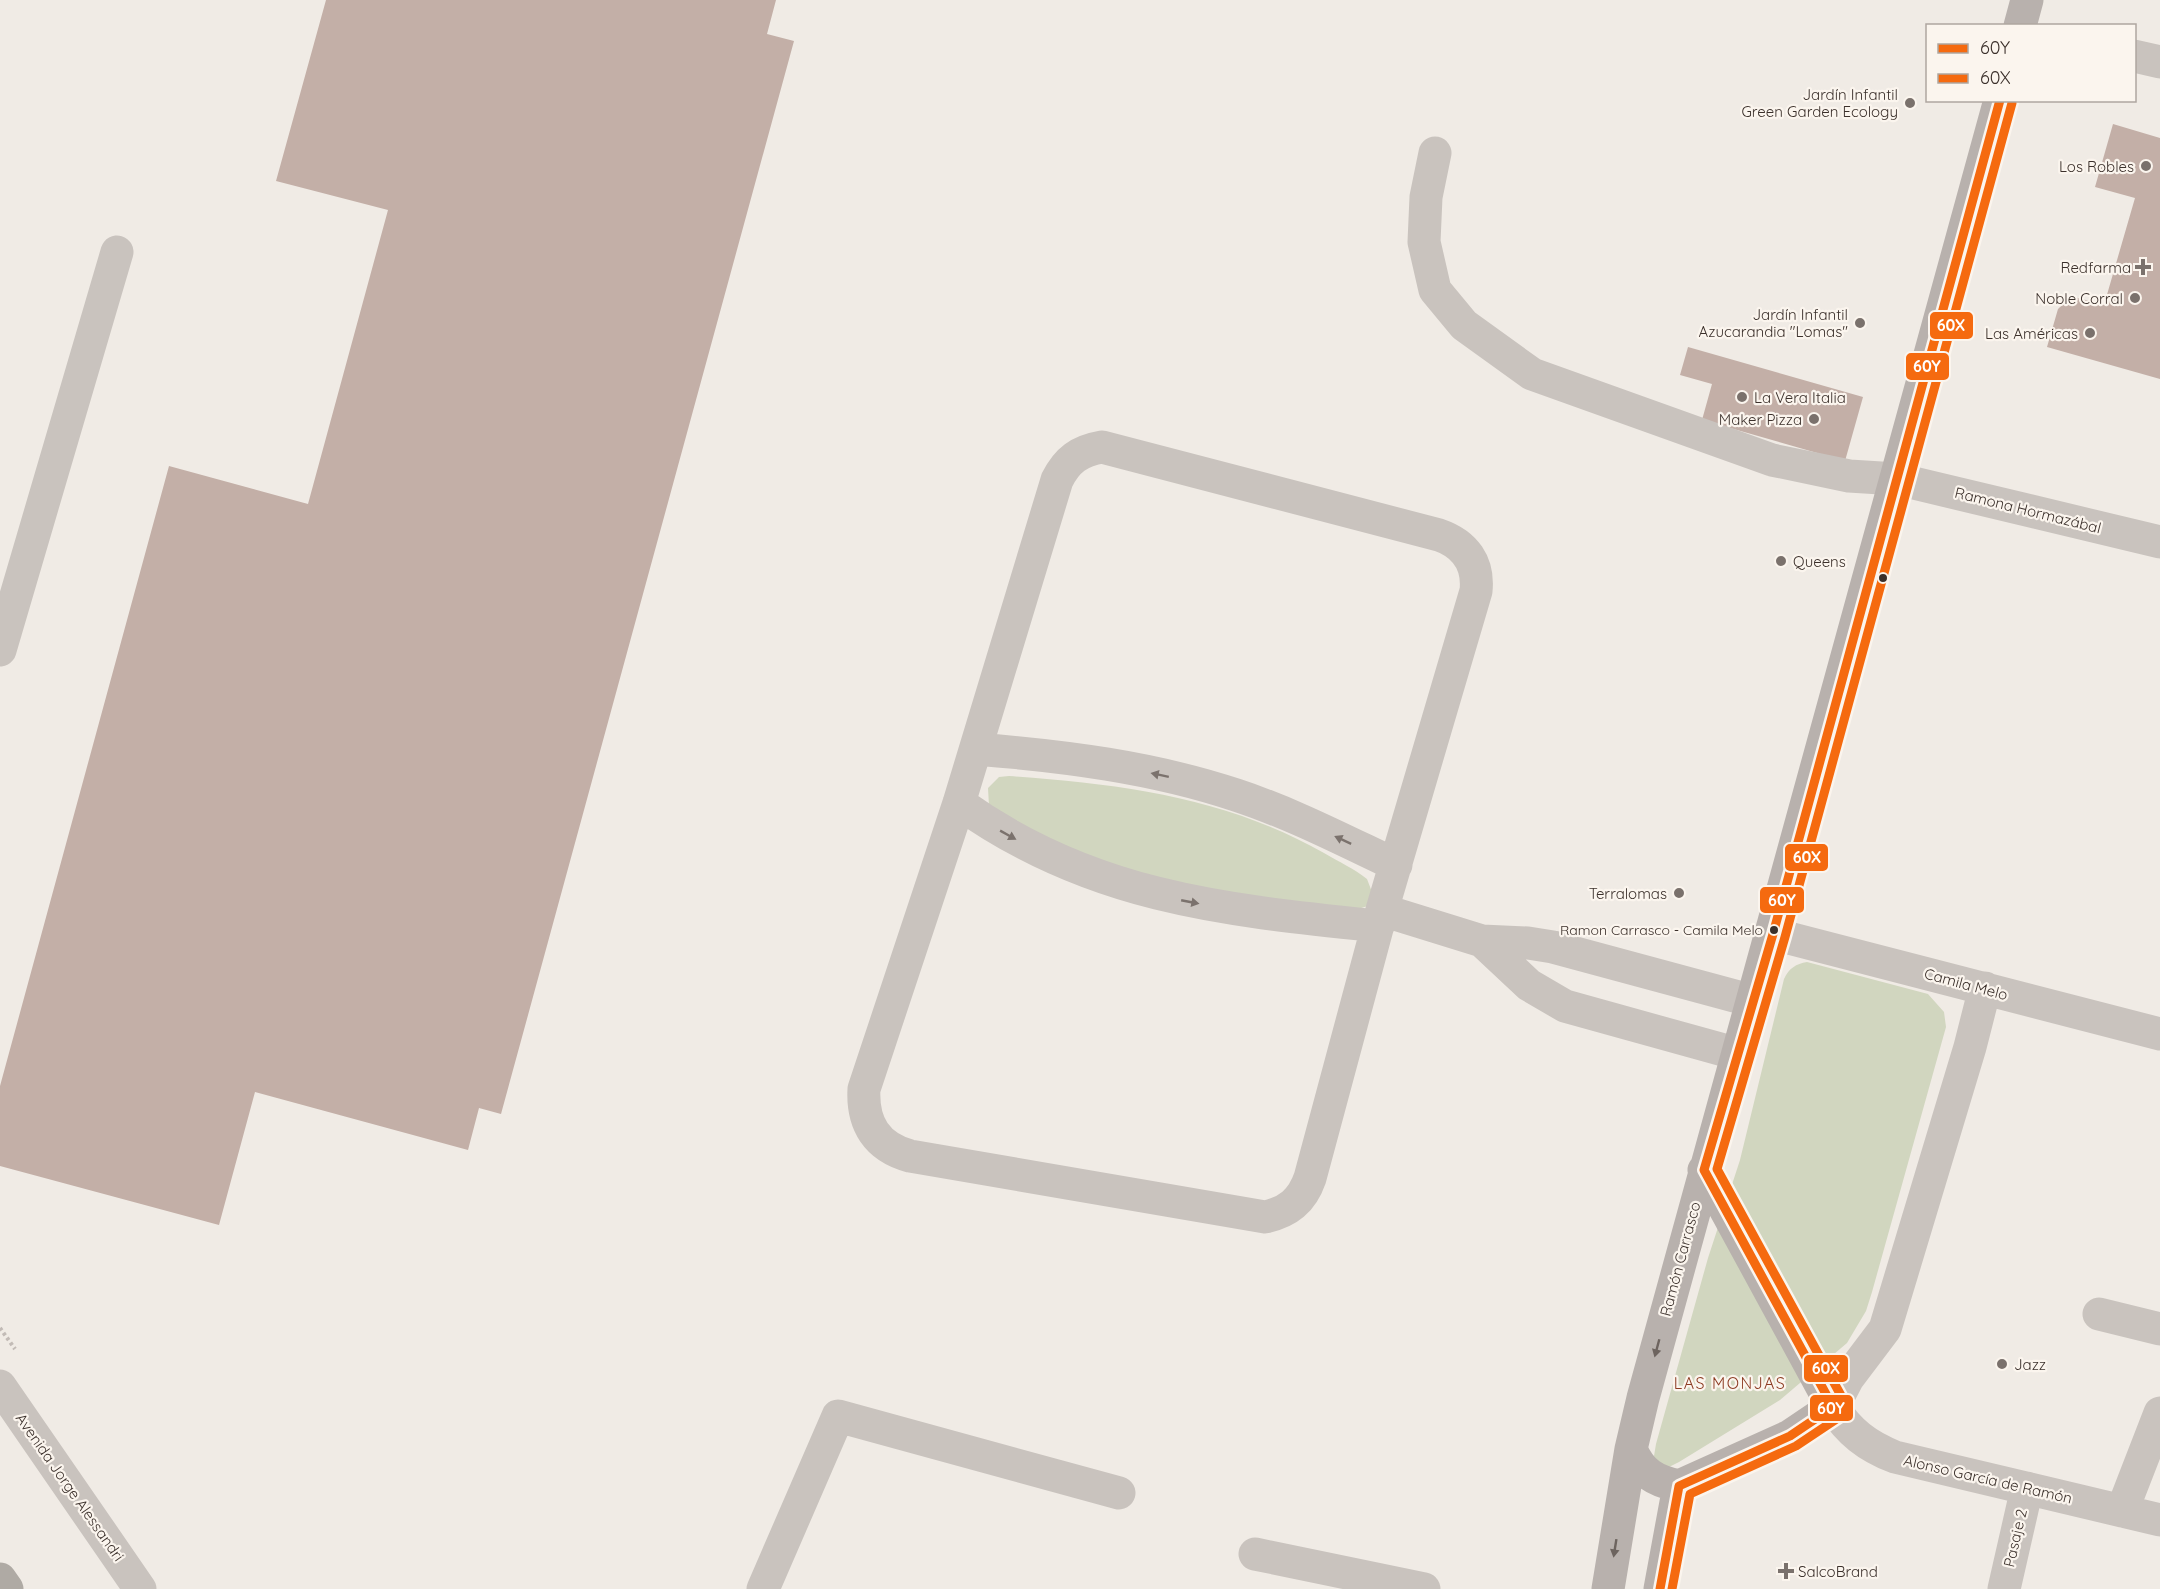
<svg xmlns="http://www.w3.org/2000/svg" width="2160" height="1589" font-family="Quicksand,sans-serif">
	<rect width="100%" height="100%" fill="#f0ebe5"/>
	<path fill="#d1d6bf" d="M1009,776C1121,784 1225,797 1324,853C1339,862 1355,869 1367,879L1372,892L1368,906L1348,912L1179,885L1083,859L989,806L988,788L999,777Z
		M1807,962L1928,994L1944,1012L1946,1027L1872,1292L1866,1311L1847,1343L1780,1400L1679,1462L1669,1467L1657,1465L1654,1456L1656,1444L1708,1258L1740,1160L1784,979C1789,968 1796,964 1807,962Z"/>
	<path fill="#c3afa7" d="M326,0H776L767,34L794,41L501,1114L479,1108L468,1150L255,1092L219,1225L0,1166V1086L169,466L308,504L388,210L276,181Z
		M2113,124L2160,138V379L2047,347L2058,309L2071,296L2104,305L2135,198L2095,187Z
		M1688,347L1863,397L1845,461L1702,420L1712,384L1680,375Z"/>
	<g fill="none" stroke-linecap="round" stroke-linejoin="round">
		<path stroke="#c2bbb6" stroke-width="4" stroke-dasharray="3 3" stroke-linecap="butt" d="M0,1328L15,1349"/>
		<path stroke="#c9c3be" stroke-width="33" d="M2134,56L2160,62
			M1435,153L1426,197L1424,242L1435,290L1464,325L1532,374L1772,460L1849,476L1897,479L2160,542
			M1102,447L1439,535C1465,544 1479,563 1476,591L1382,910L1310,1178C1302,1201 1288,1212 1265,1217L910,1156C877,1147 862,1124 864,1089L959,803L1057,480C1067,460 1079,451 1102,447Z
			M0,650L117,252
			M976,749C1063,756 1152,767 1236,795C1291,813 1343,840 1396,865
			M959,803C1090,897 1223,910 1378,926
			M1382,910L1482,941L1528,943L1553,947L1753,1001
			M1773,934L2160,1034
			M1482,941L1529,985L1565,1006L1738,1054
			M1985,988L1970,1047L1885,1329L1848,1378L1833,1407C1849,1432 1867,1446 1895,1457L2160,1520
			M2099,1314L2160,1329
			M0,1386L140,1589
			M2122,1511L2160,1413
			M1255,1554L1424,1589
			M763,1589L838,1416L1119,1493
			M2004,1589L2027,1488"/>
		<path stroke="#b8b1ad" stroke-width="33" d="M2020,26L2027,0
			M1631,1449C1641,1473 1655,1481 1679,1486
			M1679,1486L1790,1436L1833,1407L1704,1170
			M1608,1589L1631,1449L1643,1398L2000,100
			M1660,1589L1679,1486"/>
		<path stroke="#afaaa4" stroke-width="33" d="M0,1579L7,1589"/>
		<g stroke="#fbf5ee" stroke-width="14">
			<path id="bus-1" d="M1660,1589L1679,1486L1790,1436L1833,1407L1704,1170L1773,934L2000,100"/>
		</g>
		<g stroke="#fbf5ee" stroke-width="14">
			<path id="bus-2" d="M1672,1589L1690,1494L1796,1446L1841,1416L1845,1409L1844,1401L1717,1169L1785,937L2012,103"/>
		</g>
		<use href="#bus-1" stroke="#f56a0f" stroke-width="9"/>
		<use href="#bus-2" stroke="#f56a0f" stroke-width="9"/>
	</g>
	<defs><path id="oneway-solid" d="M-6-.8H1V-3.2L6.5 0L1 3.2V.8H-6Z" transform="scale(1.5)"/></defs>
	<g fill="#7b726d">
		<use href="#oneway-solid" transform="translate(1160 775) rotate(-168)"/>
		<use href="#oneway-solid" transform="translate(1008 835) rotate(29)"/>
		<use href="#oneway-solid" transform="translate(1343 840) rotate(-155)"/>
		<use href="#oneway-solid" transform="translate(1190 902) rotate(11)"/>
	</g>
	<g fill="#6d645f">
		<use href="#oneway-solid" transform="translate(1657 1348) rotate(105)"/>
		<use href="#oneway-solid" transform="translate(1615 1548) rotate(99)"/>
	</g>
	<g fill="#7a716c" stroke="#fbf5ee" stroke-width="2">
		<circle cx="1910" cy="103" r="6"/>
		<circle cx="2146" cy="166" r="6"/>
		<path d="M2140 258h6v6h6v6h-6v6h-6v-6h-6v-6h6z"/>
		<circle cx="2135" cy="298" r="6"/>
		<circle cx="1860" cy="323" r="6"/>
		<circle cx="2090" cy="333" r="6"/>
		<circle cx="1742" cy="397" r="6"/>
		<circle cx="1814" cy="419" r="6"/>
		<circle cx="1781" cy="561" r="6"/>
		<circle cx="1679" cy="893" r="6"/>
		<circle cx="2002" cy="1364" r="6"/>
		<path d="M1783 1562h6v6h6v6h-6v6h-6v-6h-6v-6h6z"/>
	</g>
	<g fill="#3b302b" stroke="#fbf5ee" stroke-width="2">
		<circle cx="1883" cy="578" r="5"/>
		<circle cx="1774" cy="930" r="5"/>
	</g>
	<g text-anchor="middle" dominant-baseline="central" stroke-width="4.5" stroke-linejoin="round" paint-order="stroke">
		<g font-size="14" fill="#3b302b" stroke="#fbf5ee" text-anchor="end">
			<text x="1763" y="930">Ramon Carrasco - Camila Melo</text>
		</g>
		<g font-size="15" fill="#3b302b" stroke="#fbf5ee" text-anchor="end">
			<text x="1898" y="94">Jardín Infantil<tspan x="1898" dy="17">Green Garden Ecology</tspan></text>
			<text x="2134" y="166">Los Robles</text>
			<text x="2131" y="267">Redfarma</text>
			<text x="2123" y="298">Noble Corral</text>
			<text x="1848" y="314">Jardín Infantil<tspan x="1848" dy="17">Azucarandia "Lomas"</tspan></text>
			<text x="2078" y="333">Las Américas</text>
			<text x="1754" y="397" text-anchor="start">La Vera Italia</text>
			<text x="1802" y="419">Maker Pizza</text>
			<text x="1793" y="561" text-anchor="start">Queens</text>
			<text x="1667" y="893">Terralomas</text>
			<text x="2014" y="1364" text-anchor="start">Jazz</text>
			<text x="1798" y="1571" text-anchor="start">SalcoBrand</text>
		</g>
		<g font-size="15" fill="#3b302b" stroke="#fbf5ee">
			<text transform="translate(2028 510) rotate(14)">Ramona Hormazábal</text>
			<text transform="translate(1966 984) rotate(15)">Camila Melo</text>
			<text transform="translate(1680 1259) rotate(-75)">Ramón Carrasco</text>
			<text transform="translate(1988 1479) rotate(13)">Alonso García de Ramón</text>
			<text transform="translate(70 1487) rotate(55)">Avenida Jorge Alessandri</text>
			<text transform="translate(2015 1538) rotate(-77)">Pasaje 2</text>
		</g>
		<g font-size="16" letter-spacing="1.5" fill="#8c3b22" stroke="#fbf5ee">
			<text x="1730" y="1383">LAS MONJAS</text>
		</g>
	</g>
	<g stroke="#fbf5ee" stroke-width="2">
		<rect x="1929" y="311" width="45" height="29" rx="6" fill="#f56a0f"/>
		<rect x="1905" y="352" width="45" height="29" rx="6" fill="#f56a0f"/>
		<rect x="1784" y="843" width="45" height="29" rx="6" fill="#f56a0f"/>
		<rect x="1759" y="886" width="46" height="28" rx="6" fill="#f56a0f"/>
		<rect x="1803" y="1354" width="46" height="29" rx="6" fill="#f56a0f"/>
		<rect x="1809" y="1394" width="45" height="28" rx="6" fill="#f56a0f"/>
	</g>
	<g font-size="16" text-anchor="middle" font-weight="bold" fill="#fff">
		<text x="1951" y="331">60X</text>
		<text x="1927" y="372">60Y</text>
		<text x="1807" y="863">60X</text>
		<text x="1782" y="906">60Y</text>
		<text x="1826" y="1374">60X</text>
		<text x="1831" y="1414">60Y</text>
	</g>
	<rect x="1926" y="24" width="210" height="78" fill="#fbf5ee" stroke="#aea6a0" stroke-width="1.5"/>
	<rect x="1938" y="44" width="30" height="9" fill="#f56a0f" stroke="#aea6a0" stroke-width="1.5"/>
	<text x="1980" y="54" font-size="18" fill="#3b302b">60Y</text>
	<rect x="1938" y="74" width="30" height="9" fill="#f56a0f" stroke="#aea6a0" stroke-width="1.5"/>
	<text x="1980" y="84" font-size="18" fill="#3b302b">60X</text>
</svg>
